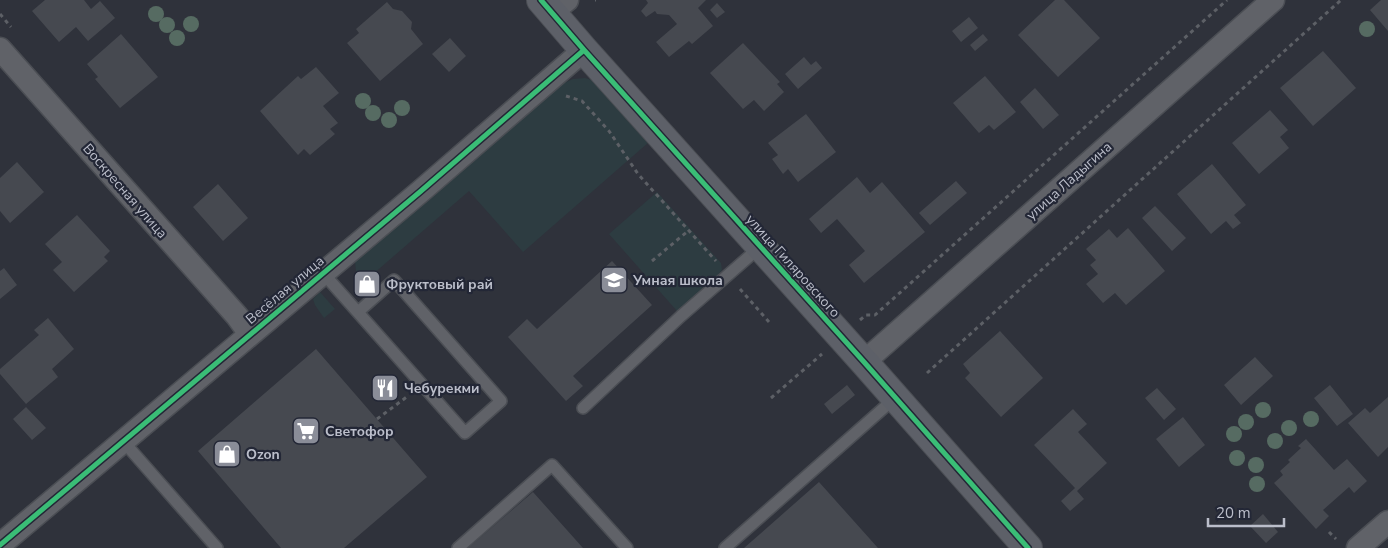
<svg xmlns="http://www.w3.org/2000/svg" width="1388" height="548" font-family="'Nunito Sans',sans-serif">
	<rect width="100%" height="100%" fill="#2f323b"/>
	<path fill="#2d3c41" d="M585,78L595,81L649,142L523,252L469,191L365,281L356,271L355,261L564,83L573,79Z
		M657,192L721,263L722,270L713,281L677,311L609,234Z
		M320,292L335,309L324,318L315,305L313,299Z"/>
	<path fill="#464950" d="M45,0H84L91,9L100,1L115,18L88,41L76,27L59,42L32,11Z
		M646,0H706L698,8L713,26L692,44L689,41L669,57L656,42L677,24L669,15L657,14L655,11L646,17L641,11L648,3Z
		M1055,0H1064L1100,38L1058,77L1018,35Z
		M1381,0H1388V31L1370,10Z
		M387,2L393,9L402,11L412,22L411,29L423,44L380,81L347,43L359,33L356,29Z
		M717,3L725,12L717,18L710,10Z
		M969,17L978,28L961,42L952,31Z
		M121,34L158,77L120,108L95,79L98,77L87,64Z
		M983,34L988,40L975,51L970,45Z
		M450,38L466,56L449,72L432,54Z
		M743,43L780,82L777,84L784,92L764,111L754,100L743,109L710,73Z
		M1323,51L1356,88L1313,126L1280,88Z
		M804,57L811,65L816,61L822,68L798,89L785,74Z
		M316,67L339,93L323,106L338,123L330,129L335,134L310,155L304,149L298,155L260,111L298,76L301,79Z
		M985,76L1016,112L994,130L989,125L979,133L953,103Z
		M1035,88L1059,115L1043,129L1020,102Z
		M1270,110L1288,130L1280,137L1289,148L1259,174L1232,143Z
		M806,114L836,152L798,182L788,169L783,174L772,159L778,155L768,143Z
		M17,162L44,192L10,223L0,211V178Z
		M1212,164L1246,205L1234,215L1241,223L1233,229L1226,221L1211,234L1177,194Z
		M857,177L870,193L882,182L925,232L864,283L849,265L865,251L837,219L821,233L809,219Z
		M956,181L967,193L930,225L919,213Z
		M218,184L248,218L223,241L193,207Z
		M1155,206L1186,238L1172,251L1142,218Z
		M77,215L110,251L104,257L108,261L74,292L53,270L62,262L45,244Z
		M1128,228L1165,271L1126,305L1115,293L1103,303L1086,284L1098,274L1090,265L1096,260L1086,249L1109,229L1117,238Z
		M612,261L652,305L573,376L583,386L566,401L508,337L527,319L537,329Z
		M4,268L17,285L0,299V271Z
		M48,318L74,349L52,369L58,377L26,404L0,374V369L39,335L34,330Z
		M1000,331L1043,378L1001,417L965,378L970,373L963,364Z
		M316,349L427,477L344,548H281L198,451Z
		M1255,357L1273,376L1241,405L1224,385Z
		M847,385L855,395L832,414L824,404Z
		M1330,385L1353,414L1337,426L1314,398Z
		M1157,388L1176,409L1164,420L1145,398Z
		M1388,397V447L1378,457L1348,423L1365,408L1370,413Z
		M26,407L46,428L32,440L13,419Z
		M1073,409L1087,424L1078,432L1107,463L1077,491L1084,499L1070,511L1061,501L1075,488L1034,445Z
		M1183,417L1205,445L1179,467L1156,439Z
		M1306,439L1334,470L1347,459L1367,481L1354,493L1349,487L1323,510L1329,516L1316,529L1274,483L1283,475L1280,471L1290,462L1288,460L1301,448L1298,446Z
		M819,482L878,548H744Z
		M533,492L583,548H468Z
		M1263,514L1278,532L1266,543L1250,526Z"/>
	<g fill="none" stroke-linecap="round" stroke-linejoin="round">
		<g stroke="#4b4e54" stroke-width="14">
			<path id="lane" d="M323,273L465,433L501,401L394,280L358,312
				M583,408L681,316L760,247
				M123,441L217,548
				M458,548L552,465L627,548
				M725,548L895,398"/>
		</g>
		<g stroke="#4b4e54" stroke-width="25">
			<path id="street" d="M552,12L567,0
				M0,49L237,316L250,334
				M864,362L1273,0
				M0,545L421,191L584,50
				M1358,548L1388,522"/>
		</g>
		<g stroke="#4b4e54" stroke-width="30">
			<path id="secondary" d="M541,0L584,50L864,362L1028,548"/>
		</g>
		<path stroke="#5d6066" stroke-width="3" stroke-dasharray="4 4" stroke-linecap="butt" d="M595,0H596
			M0,14L11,27
			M566,96L582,101L609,131L638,174L716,261
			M652,261L688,231
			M740,289L769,322
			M860,320L866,315H875L1227,0
			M927,373L1341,0
			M771,398L822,354
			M377,419L408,396
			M1329,532L1336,539"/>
		<use href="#lane" stroke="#606268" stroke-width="11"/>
		<use href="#street" stroke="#606268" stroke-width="22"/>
		<use href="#secondary" stroke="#5d6068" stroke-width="28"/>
		<g stroke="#232736" stroke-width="8">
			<path id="cycleway" d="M541,0L584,50L864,362L1028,548
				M0,545L421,191L584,50"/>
		</g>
		<use href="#cycleway" stroke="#3abd76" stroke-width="5"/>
	</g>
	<g fill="#566b62">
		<circle cx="156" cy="14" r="8"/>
		<circle cx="191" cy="24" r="8"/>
		<circle cx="167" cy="25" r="8"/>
		<circle cx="1367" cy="29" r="8"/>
		<circle cx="177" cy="38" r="8"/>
		<circle cx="363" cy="101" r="8"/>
		<circle cx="402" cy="108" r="8"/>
		<circle cx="373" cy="113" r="8"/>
		<circle cx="389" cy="120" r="8"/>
		<circle cx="1263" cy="410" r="8"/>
		<circle cx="1311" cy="419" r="8"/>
		<circle cx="1246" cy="422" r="8"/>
		<circle cx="1289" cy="428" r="8"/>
		<circle cx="1234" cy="434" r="8"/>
		<circle cx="1275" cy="441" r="8"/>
		<circle cx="1237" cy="458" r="8"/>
		<circle cx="1256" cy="465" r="8"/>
		<circle cx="1257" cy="484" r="8"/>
	</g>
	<defs>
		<g id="school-square" transform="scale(1.4375)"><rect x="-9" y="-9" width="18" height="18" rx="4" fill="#8a8d98" stroke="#232736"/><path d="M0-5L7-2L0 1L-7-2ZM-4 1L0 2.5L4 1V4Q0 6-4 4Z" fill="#fff"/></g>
		<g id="shop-square" transform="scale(1.4375)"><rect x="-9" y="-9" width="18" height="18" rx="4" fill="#8a8d98" stroke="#232736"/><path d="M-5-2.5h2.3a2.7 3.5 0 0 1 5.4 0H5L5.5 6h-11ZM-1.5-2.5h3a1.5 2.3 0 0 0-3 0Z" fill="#fff"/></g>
		<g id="restaurant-square" transform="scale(1.4375)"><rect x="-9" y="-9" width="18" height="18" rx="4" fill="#8a8d98" stroke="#232736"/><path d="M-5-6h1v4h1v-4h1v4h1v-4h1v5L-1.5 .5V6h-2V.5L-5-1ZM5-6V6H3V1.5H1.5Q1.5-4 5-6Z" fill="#fff"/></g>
		<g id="supermarket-square" transform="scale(1.4375)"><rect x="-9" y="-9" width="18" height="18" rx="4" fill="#8a8d98" stroke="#232736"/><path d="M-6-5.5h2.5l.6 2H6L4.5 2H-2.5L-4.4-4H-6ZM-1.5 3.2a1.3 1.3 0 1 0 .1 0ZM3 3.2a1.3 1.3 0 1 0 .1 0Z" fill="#fff"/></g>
	</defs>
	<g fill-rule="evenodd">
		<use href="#school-square" x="614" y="280"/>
		<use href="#shop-square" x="367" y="284"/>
		<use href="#restaurant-square" x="385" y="388"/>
		<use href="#supermarket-square" x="306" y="431"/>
		<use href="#shop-square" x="227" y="454"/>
	</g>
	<g text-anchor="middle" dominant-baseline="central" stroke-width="4.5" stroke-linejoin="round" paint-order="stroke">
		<g font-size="14" fill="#bbbeca" stroke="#232736">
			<text transform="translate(1069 181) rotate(-42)">улица Ладыгина</text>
			<text transform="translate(125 191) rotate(49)">Воскресная улица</text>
			<text transform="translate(793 266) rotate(48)">улица Гиляровского</text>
			<text transform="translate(285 290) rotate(-40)">Весёлая улица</text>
		</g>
		<g font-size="14" font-weight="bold" fill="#bbbeca" stroke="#232736" text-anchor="start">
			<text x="633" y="280">Умная школа</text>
			<text x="386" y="284">Фруктовый рай</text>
			<text x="404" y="388">Чебурекми</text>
			<text x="325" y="431">Светофор</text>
			<text x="246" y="454">Ozon</text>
		</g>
	</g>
	<path d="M1208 518v8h76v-8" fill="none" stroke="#bbbeca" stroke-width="2.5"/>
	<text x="1216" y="518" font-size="15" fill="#bbbeca" stroke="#232736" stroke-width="4" paint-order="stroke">20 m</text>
</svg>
